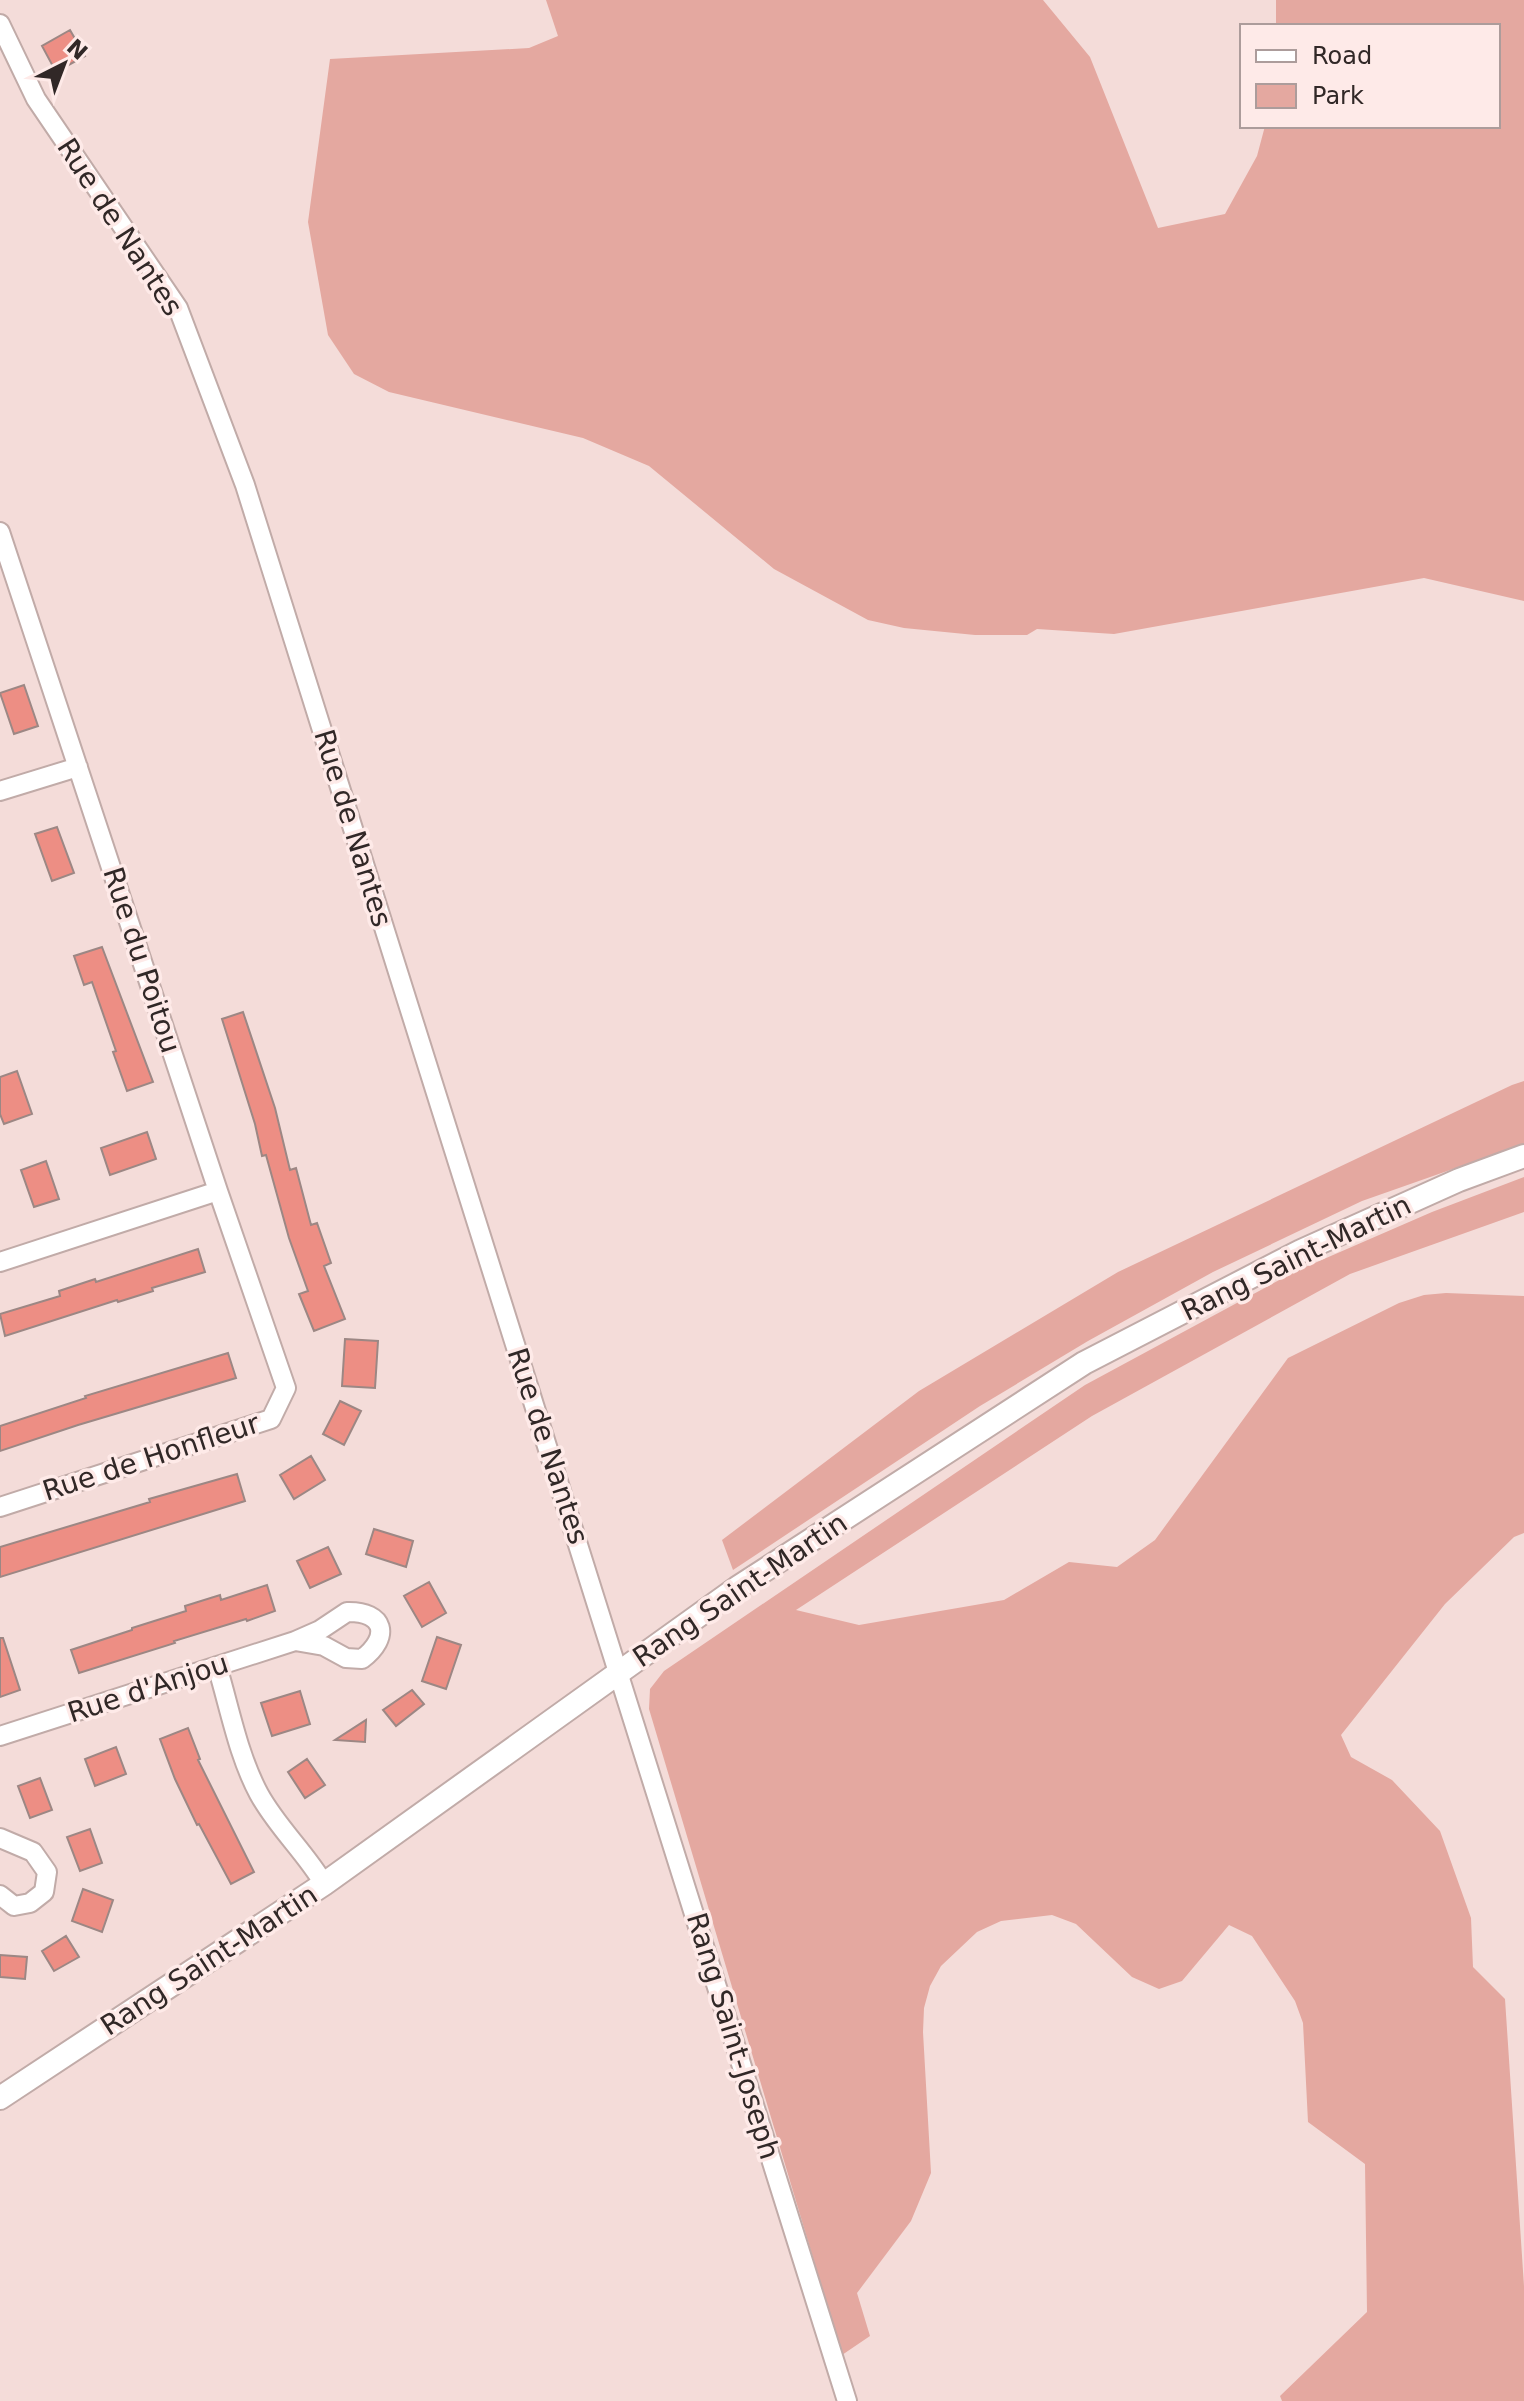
<svg xmlns="http://www.w3.org/2000/svg" width="1524" height="2401" font-family="'DejaVu Sans',sans-serif">
	<rect width="100%" height="100%" fill="#f4dcd9"/>
	<path fill="#e4a8a0" d="M546,0H1043L1090,57L1158,228L1225,214L1257,156L1265,126H1498V26H1276V0H1524V601L1424,578L1114,634L1037,629L1027,635H975L904,628L868,620L774,569L649,466L583,438L389,392L354,374L328,335L308,222L330,59L529,48L558,36Z
		M1524,1081V1144L1362,1201L1213,1272L1088,1341L980,1406L733,1570L722,1540L919,1391L1118,1272L1512,1085Z
		M1524,1177V1212L1350,1274L1092,1416L796,1610L859,1625L1004,1600L1069,1562L1117,1567L1155,1540L1288,1358L1399,1303L1424,1295L1446,1293L1524,1296V1533L1514,1537L1445,1604L1341,1735L1351,1757L1392,1780L1440,1831L1471,1918L1473,1967L1505,1999L1524,2286V2401H1282L1280,2396L1367,2312L1365,2164L1308,2122L1303,2023L1295,2001L1252,1936L1229,1925L1182,1981L1159,1989L1132,1977L1076,1924L1052,1915L1001,1921L977,1932L941,1966L930,1986L924,2008L923,2032L931,2173L911,2221L857,2293L870,2336L842,2355L649,1709L650,1689L664,1671L1085,1385L1294,1272L1432,1212Z"/>
	<path fill="#ed8e84" stroke="#9c8784" stroke-width="2" d="M70,30L85,56L56,72L42,46Z
		M24,685L38,726L14,734L0,693Z
		M57,827L74,873L52,881L35,834Z
		M102,947L153,1082L127,1091L113,1052L116,1051L92,982L84,985L74,956Z
		M243,1012L275,1108L290,1170L296,1168L311,1225L317,1223L331,1263L324,1266L345,1319L314,1331L299,1294L308,1291L289,1238L266,1155L262,1156L255,1124L222,1019Z
		M17,1071L32,1114L4,1124L0,1114V1077Z
		M147,1132L156,1159L110,1175L101,1148Z
		M46,1161L59,1199L34,1207L21,1170Z
		M198,1249L205,1272L152,1288L153,1291L118,1302L117,1300L5,1336L0,1314L60,1296L59,1291L95,1279L96,1282Z
		M345,1339L378,1341L375,1388L342,1386Z
		M228,1353L236,1378L78,1425L0,1451V1426L86,1398L85,1396Z
		M340,1401L361,1411L344,1445L323,1434Z
		M311,1456L325,1480L294,1499L280,1475Z
		M237,1474L245,1501L0,1577V1547L150,1502L149,1499Z
		M374,1529L413,1541L406,1567L366,1554Z
		M328,1547L341,1574L310,1588L297,1561Z
		M429,1582L446,1613L422,1627L404,1596Z
		M267,1585L275,1611L247,1621L246,1619L174,1641L175,1643L79,1673L71,1650L132,1630V1628L186,1611L185,1606L220,1595L221,1600Z
		M437,1637L461,1645L446,1689L422,1681Z
		M0,1638H3L20,1690L0,1697Z
		M412,1690L424,1704L396,1726L383,1710Z
		M300,1691L310,1724L272,1736L261,1703Z
		M366,1720L365,1742L335,1740Z
		M188,1728L200,1759L198,1760L254,1872L231,1884L199,1824L197,1825L175,1779L160,1739Z
		M116,1747L126,1774L95,1786L85,1759Z
		M307,1759L325,1785L305,1798L288,1772Z
		M40,1778L52,1810L30,1818L18,1786Z
		M90,1829L102,1863L80,1871L67,1837Z
		M83,1889L113,1900L102,1932L72,1921Z
		M66,1936L79,1957L54,1971L42,1951Z
		M0,1955L27,1957L25,1979L0,1977Z"/>
	<g fill="none" stroke-linecap="round" stroke-linejoin="round">
		<g stroke="#c1aba8" stroke-width="22">
			<path id="minor" d="M0,24L36,99L178,308L245,485L847,2401
				M0,532L218,1191L286,1388L271,1419L0,1507
				M0,791L78,767
				M0,1262L218,1191
				M347,1612C385,1611 391,1637 362,1659L346,1658L324,1646L295,1641L320,1630Z
				M217,1666C230,1709 238,1755 259,1794C277,1827 305,1852 324,1884
				M0,1736L295,1641
				M0,1838L33,1852L47,1872L44,1892L30,1903L14,1906L0,1895"/>
		</g>
		<g stroke="#c1aba8" stroke-width="26">
			<path id="tertiary" d="M0,2098L324,1884L737,1588L1084,1363L1301,1251L1459,1180L1524,1156"/>
		</g>
		<use href="#minor" stroke="#fff" stroke-width="18"/>
		<use href="#tertiary" stroke="#fff" stroke-width="22"/>
	</g>
	<g text-anchor="middle" dominant-baseline="central" stroke-width="7" stroke-linejoin="round" paint-order="stroke">
		<g font-size="28" fill="#312827" stroke="#feeae8">
			<text transform="translate(120 227) rotate(57)">Rue de Nantes</text>
			<text transform="translate(353 828) rotate(73)">Rue de Nantes</text>
			<text transform="translate(142 960) rotate(72)">Rue du Poitou</text>
			<text transform="translate(1296 1258) rotate(-26)">Rang Saint-Martin</text>
			<text transform="translate(548 1446) rotate(72)">Rue de Nantes</text>
			<text transform="translate(151 1457) rotate(-18)">Rue de Honfleur</text>
			<text transform="translate(740 1590) rotate(-34)">Rang Saint-Martin</text>
			<text transform="translate(148 1688) rotate(-18)">Rue d'Anjou</text>
			<text transform="translate(209 1960) rotate(-33)">Rang Saint-Martin</text>
			<text transform="translate(733 2036) rotate(73)">Rang Saint-Joseph</text>
		</g>
	</g>
	<rect x="1240" y="24" width="260" height="104" fill="#feeae8" stroke="#ac9c9b" stroke-width="2"/>
	<rect x="1256" y="50" width="40" height="12" fill="#ffffff" stroke="#ac9c9b" stroke-width="2"/>
	<text x="1312" y="64" font-size="24" fill="#312827">Road</text>
	<rect x="1256" y="84" width="40" height="24" fill="#e4a8a0" stroke="#ac9c9b" stroke-width="2"/>
	<text x="1312" y="104" font-size="24" fill="#312827">Park</text>
	<g transform="translate(64 64) rotate(42)" stroke="#feeae8" stroke-width="6" paint-order="stroke">
	<path d="M0-6L14 30L0 20L-14 30Z" fill="#312827"/>
	<text y="-12" font-size="22" font-weight="bold" text-anchor="middle" fill="#312827">N</text>
	</g>
</svg>
